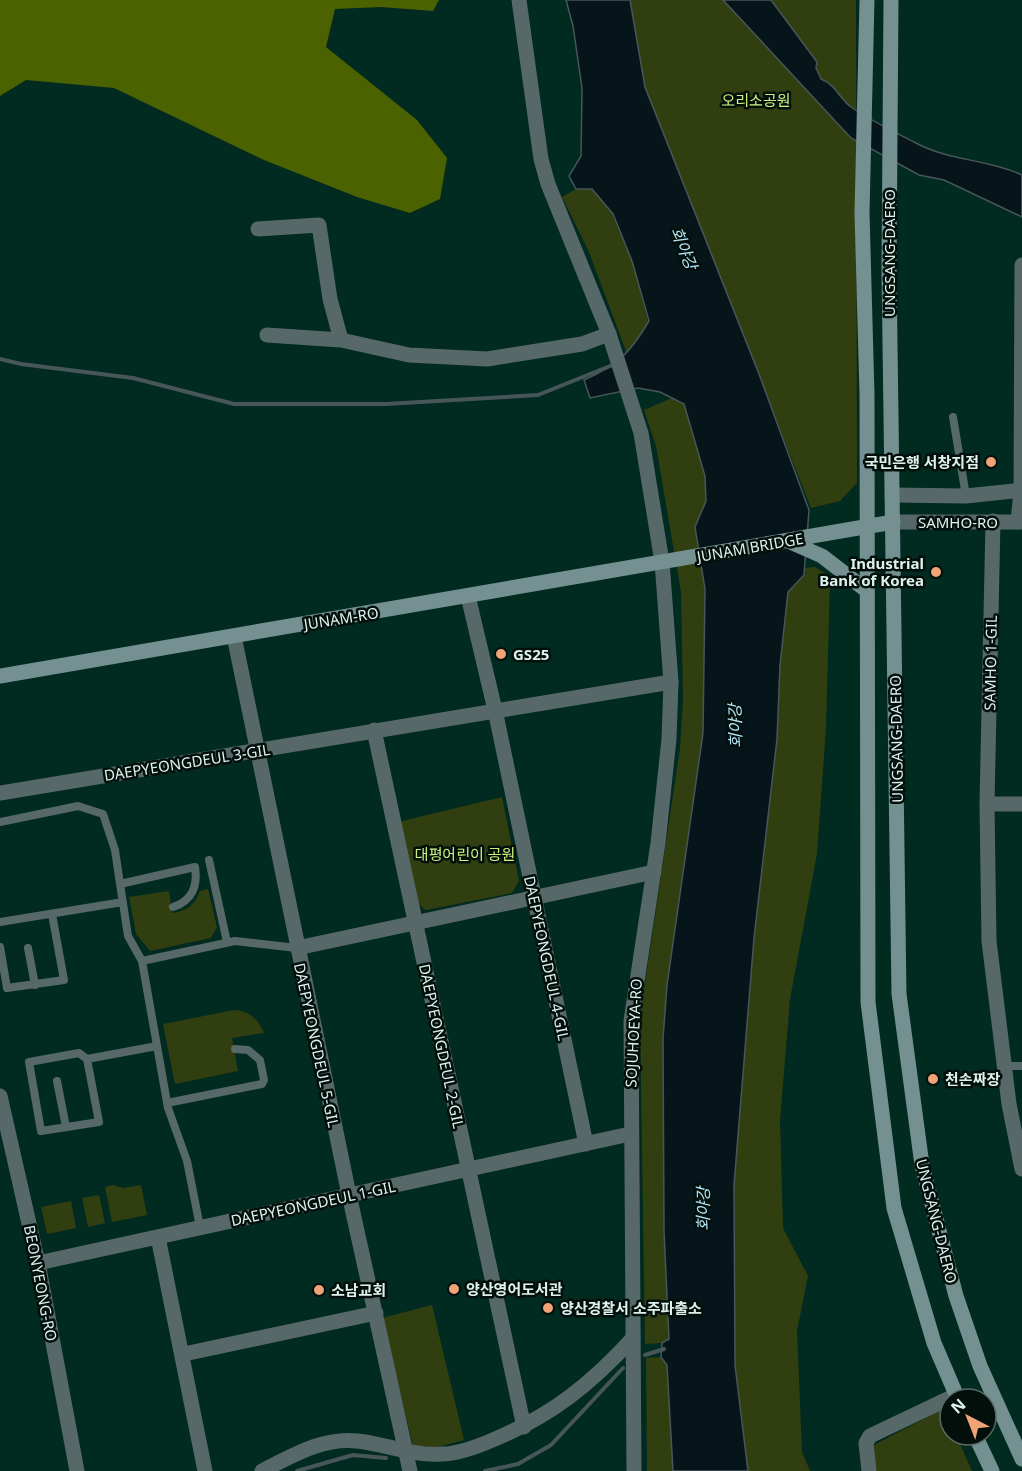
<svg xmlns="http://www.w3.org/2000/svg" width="1022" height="1471" font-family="'Noto Sans','Noto Sans KR',sans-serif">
	<rect width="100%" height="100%" fill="#012a20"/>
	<path fill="#313f10" d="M630,0H856L857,483L840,501L811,508L645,87Z
		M576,189H592L612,214L632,261L648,322L627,354L589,252L562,197Z
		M672,398L684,404L705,476L706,501L695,527L705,589L703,733L667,985L663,1039L664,1231L669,1339L662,1343L645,1344L640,1017L680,748L683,699L681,592L656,446L644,410Z
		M815,567L833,578L830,581L826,727L817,854L790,999L780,1120L783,1228L808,1276L797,1331L802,1452L810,1471H748L735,1365L734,1185L754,938L777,739L780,665L788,592L804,575L805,568Z
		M502,797L519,881L512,893L426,910L417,903L398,822Z
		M208,889L217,927L211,938L150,951L136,934L129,897L169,891L172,913C187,911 195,905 200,891Z
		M234,1010C250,1011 258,1019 264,1033L232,1038L238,1071L175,1084L163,1024Z
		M113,1185L123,1188L141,1185L147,1215L112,1222L105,1187Z
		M99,1195L105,1223L88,1227L82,1198Z
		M71,1201L76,1228L47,1234L41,1207Z
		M432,1305L464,1440L437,1447L413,1446L382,1318Z
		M661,1357L667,1365L673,1471H647L646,1358Z
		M945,1408L950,1420V1435H956L972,1471H875L872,1446Z"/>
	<path fill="#4c6200" d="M0,0H439L433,11L381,7L335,9L326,47L417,120L447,158L440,199L410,213L357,197L264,160L114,88L26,80L0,96Z"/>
	<path fill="#06151a" stroke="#475759" stroke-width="1.5" d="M566,0H630L645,87L759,374L809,510L804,575L788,592L780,665L777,739L754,938L734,1185L735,1365L748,1471H673L667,1365L661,1357L662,1343L669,1339L664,1231L663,1039L667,985L703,733L705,589L695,527L706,501L705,476L684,404L660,392L638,388L590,398L584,380C618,365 630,353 649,321L632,261L613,214L592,189H576L569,176L581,156L582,88L573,26Z
		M723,0H771L817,62L816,68L821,79C836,85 839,98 851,107C871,121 895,132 916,143C949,161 988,159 1022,175V217L944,180L919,175L851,138Z"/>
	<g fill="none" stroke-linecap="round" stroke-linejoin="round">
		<path stroke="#475759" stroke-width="4" d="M0,359L21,364L133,378L234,404H386L538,395L615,364
			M645,1355L664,1349
			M297,1471L353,1455L386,1458
			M485,1471L518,1464L551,1445L623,1368"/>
		<path stroke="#576869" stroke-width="8" d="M953,417L966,496
			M0,822L78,806L103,814L115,850L120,884
			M209,860L227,942
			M0,922L123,902
			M0,947L7,988L64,980L52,914
			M28,948L35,985
			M142,961L128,936L120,884L195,867C198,886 192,901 173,907
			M87,1059L99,1122L41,1131L29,1062L79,1053L87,1059L157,1046
			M1005,1066H1022
			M57,1081L66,1127
			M167,1103L262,1084L264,1080L260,1060L248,1050L235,1049
			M200,1227L187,1161L168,1108L142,961L235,941L297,948"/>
		<path stroke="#576869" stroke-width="15" d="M258,229L319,225L330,299L341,340
			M267,335L341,340L409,355L487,359L582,344L609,334
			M892,495L966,496L1022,490
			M993,521L987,804L989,941L1009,1104L1022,1169
			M1018,522L1021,491L1022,265
			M468,596L495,710L586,1144
			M234,636L348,1190L410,1471
			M374,730L524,1427
			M0,793L671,682
			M987,804H1022
			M297,948L654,872
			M0,1096L38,1263L77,1471
			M158,1237L205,1471
			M38,1263L630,1134
			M184,1354L376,1313
			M262,1471C292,1456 323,1437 357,1441C387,1444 410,1456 442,1454C459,1454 479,1446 495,1439C552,1415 591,1384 633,1338
			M869,1471L866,1443L870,1436L956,1395"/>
		<path stroke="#576869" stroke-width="15" d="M519,0L541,159L548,184L609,334L641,433L662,562L671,682L669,739L658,843L631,1021L634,1471
			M893,522H1022"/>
		<path stroke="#749091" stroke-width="15" d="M867,0L862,213L867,394L868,1002L894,1208L934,1343L958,1399
			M891,0L889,271L899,994L922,1165L956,1296L980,1366L1022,1459
			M790,542L822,556L866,590
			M0,676L893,522
			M975,1435L992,1471"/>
	</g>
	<g fill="#f0a278" stroke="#020f0b" stroke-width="2">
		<circle cx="991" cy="462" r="6"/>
		<circle cx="936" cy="572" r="6"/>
		<circle cx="501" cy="654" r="6"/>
		<circle cx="933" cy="1079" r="6"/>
		<circle cx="454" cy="1289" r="6"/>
		<circle cx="319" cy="1290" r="6"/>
		<circle cx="548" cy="1308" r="6"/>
	</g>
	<g text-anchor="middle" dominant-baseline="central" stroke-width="5" stroke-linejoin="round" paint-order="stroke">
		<g font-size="15" fill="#cdf080" stroke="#020f0b">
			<text x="756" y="100">오리소공원</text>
			<text x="465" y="854">대평어린이 공원</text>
		</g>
		<g font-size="15" fill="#def2ec" stroke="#020f0b">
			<text transform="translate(889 253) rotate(-90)">UNGSANG-DAERO</text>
			<text x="958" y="522">SAMHO-RO</text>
			<text transform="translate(750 547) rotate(-10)">JUNAM BRIDGE</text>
			<text transform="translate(341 618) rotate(-9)">JUNAM-RO</text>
			<text transform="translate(990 663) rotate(-89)">SAMHO 1-GIL</text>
			<text transform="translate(896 739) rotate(-91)">UNGSANG-DAERO</text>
			<text transform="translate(187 762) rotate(-9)">DAEPYEONGDEUL 3-GIL</text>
			<text transform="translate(547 958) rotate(78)">DAEPYEONGDEUL 4-GIL</text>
			<text transform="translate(633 1033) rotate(-87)">SOJUHOEYA-RO</text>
			<text transform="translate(317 1045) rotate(78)">DAEPYEONGDEUL 5-GIL</text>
			<text transform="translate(442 1046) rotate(78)">DAEPYEONGDEUL 2-GIL</text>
			<text transform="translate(313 1203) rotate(-12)">DAEPYEONGDEUL 1-GIL</text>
			<text transform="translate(937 1221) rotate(76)">UNGSANG-DAERO</text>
			<text transform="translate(41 1283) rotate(79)">BEONYEONG-RO</text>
		</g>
		<g font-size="15" font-weight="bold" fill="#def2ec" stroke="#020f0b" text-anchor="start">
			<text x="979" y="462" text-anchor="end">국민은행 서창지점</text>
			<text x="924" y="563" text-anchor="end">Industrial<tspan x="924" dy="17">Bank of Korea</tspan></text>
			<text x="513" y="654">GS25</text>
			<text x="945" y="1079">천손짜장</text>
			<text x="466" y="1289">양산영어도서관</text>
			<text x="331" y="1290">소남교회</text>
			<text x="560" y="1308">양산경찰서 소주파출소</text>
		</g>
		<g font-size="16" font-style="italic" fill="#b4e6f9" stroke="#020f0b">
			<text transform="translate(684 248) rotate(68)">회야강</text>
			<text transform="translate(735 726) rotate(-91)">회야강</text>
			<text transform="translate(703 1209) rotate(-90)">회야강</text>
		</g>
	</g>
	<g transform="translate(968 1417) rotate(318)"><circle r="28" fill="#020f0b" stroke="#5a6a65" stroke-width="1.5"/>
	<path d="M0-4.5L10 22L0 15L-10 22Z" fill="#f0a278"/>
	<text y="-9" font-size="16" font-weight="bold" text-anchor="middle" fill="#def2ec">N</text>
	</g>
</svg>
